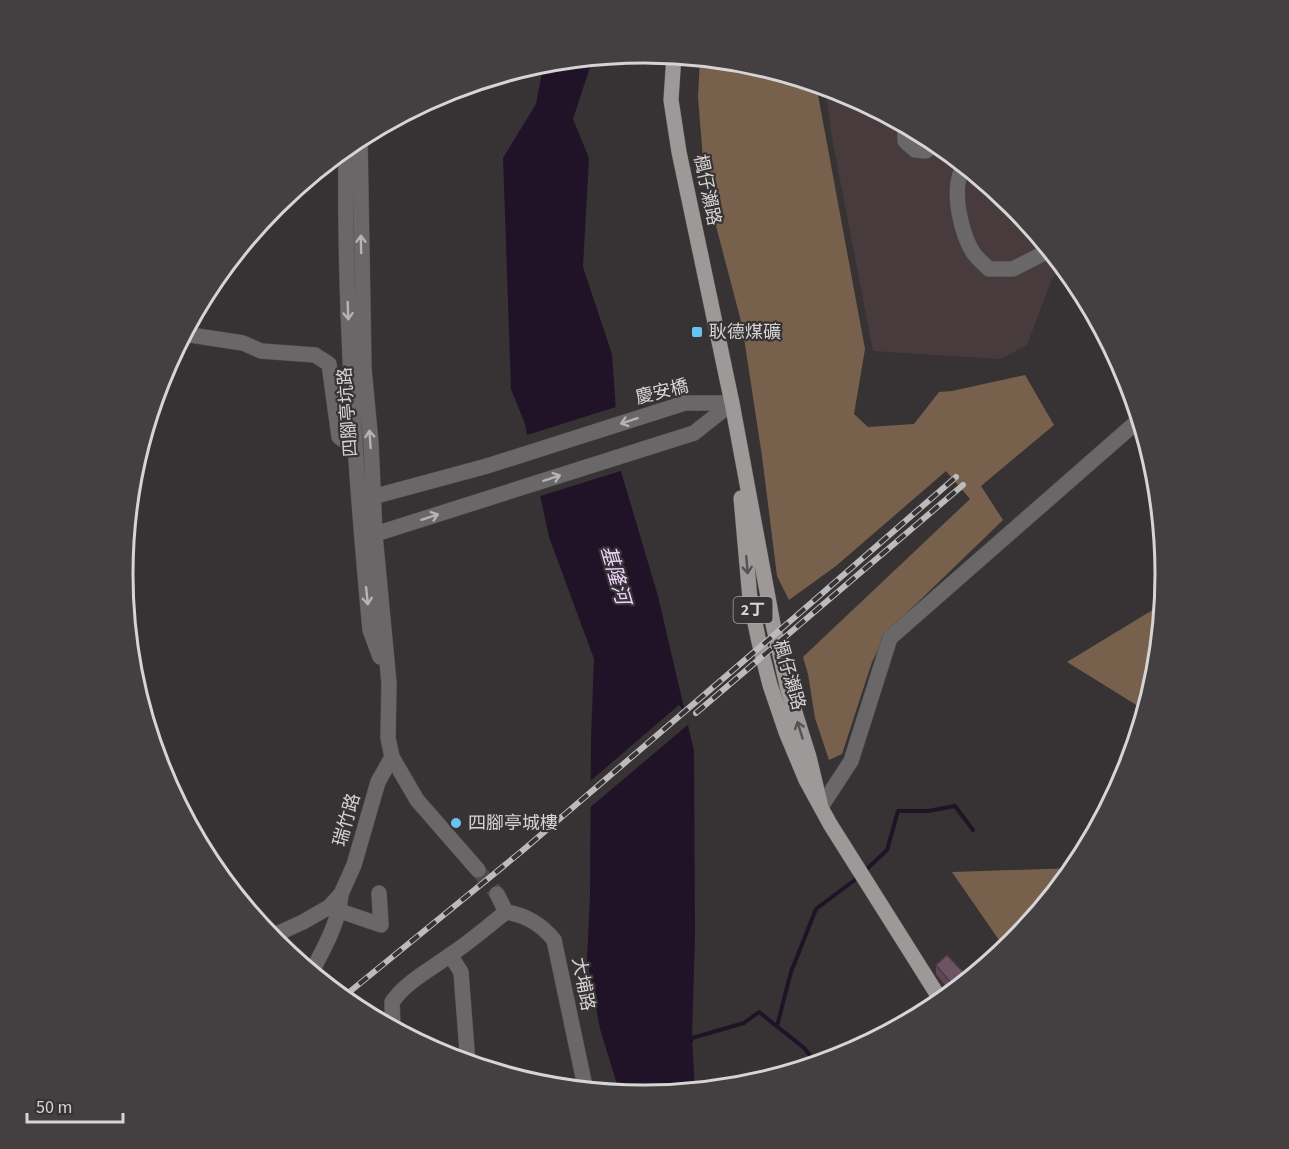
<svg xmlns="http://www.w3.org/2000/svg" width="1289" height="1149" font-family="'Source Sans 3','Noto Sans TC',sans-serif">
	<rect width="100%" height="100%" fill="#373334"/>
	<path fill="#473b3d" d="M825,86L845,92L935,141L1014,206L1063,265L1051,281L1027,345L1000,359L873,351L832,138Z"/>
	<path fill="#77614d" d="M700,58L747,63L816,84L865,349L854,414L868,427L914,424L939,392L952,391L1025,375L1054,425L981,486L1003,520L887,632L872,662L842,754L829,760L815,718L808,674L803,657L970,499L946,471L836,566L789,600L777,576L762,456L742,325L705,184L698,97Z
		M1164,603L1156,677L1146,711L1067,662Z
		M1076,868L1009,947L1001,943L952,872Z"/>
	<path fill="#201327" d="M593,58L573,119L589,158L583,267L612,354L620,468L658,596L694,751L695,935L692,1038L695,1092L644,1096L620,1094L600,1029L587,959L590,897L591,738L594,659L549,537L525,424L511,389L503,158L536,104L544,62Z"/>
	<path fill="#373334" d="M619,406L624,470L537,497L524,436Z
		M679,705L689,716L690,723L587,810L588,783Z"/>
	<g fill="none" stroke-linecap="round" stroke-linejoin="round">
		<path stroke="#201327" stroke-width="4" d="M867,869L887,850L898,811H928L955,806L973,830
			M777,1026L791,972L816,909L856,879
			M691,1041L692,1038L744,1023L759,1012L804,1048L818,1065"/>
		<path stroke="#4f4b4c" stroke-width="15" stroke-dasharray="15 8" stroke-linecap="butt" d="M478,870L497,894"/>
		<g stroke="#545051" stroke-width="16">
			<path id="minor" d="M905,125V141L915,150L926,151L935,141
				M360,138L364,369L371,443L375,535L389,683L388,738L392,757L417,800L478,870
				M346,148C344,309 355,469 370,630L380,657
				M965,165C949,185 961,237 975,255C979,260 984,264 989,269H1013L1050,250
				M184,334L243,343L261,351L315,355L329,364L339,437L354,447
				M365,499L487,466L685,403H732
				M366,537L694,433L732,403
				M821,807L851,761L890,638L1140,419
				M497,894L506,912C526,915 542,925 554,940L586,1091
				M340,911L381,925L379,893
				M270,937L303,922L329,907L341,894L354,865L378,782L392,757
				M450,955L461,972L468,1064
				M311,973C324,948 339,923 341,894
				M393,1029L392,1002C407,981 430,970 450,955C470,942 488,926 506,912"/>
		</g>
		<g stroke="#545051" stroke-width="16">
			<path id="major" d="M674,55L671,100L679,152L732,403L773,624L788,690L809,757L821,807
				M741,498L750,599L759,642L770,685L786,732L806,780L830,824L942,1002"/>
		</g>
		<use href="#minor" stroke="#696767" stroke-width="15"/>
		<use href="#major" stroke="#9d9998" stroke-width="15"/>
		<g stroke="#bdbabb" stroke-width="6">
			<path id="rail" d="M696,713L963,485
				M342,998L522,851L795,617L956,477"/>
		</g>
		<use href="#rail" stroke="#373334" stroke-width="4" stroke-dasharray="11" stroke-linecap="butt"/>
	</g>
	<path fill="#5e4755" d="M936,965L969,981L952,994L936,974Z"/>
	<path fill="#4c3a45" d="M969,978V981L956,991V989Z"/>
	<path fill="#6d5363" stroke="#4c3a45" stroke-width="1.5" d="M947,955L969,978L956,989L936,965Z"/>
	<defs><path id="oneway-shaft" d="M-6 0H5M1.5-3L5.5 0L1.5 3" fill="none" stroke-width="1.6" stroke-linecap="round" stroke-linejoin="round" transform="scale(1.5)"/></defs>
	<g stroke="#b6b3b4">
		<use href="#oneway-shaft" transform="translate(361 244) rotate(-91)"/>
		<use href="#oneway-shaft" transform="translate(348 311) rotate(88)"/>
		<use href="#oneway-shaft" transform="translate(629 421) rotate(162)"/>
		<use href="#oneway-shaft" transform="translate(370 439) rotate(-94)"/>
		<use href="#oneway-shaft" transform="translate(552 478) rotate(-18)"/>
		<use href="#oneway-shaft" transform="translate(430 517) rotate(-18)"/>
		<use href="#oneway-shaft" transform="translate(367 596) rotate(84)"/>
	</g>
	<g stroke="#565252">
		<use href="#oneway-shaft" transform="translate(747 565) rotate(85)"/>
		<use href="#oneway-shaft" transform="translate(800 730) rotate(-107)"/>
	</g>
	<g fill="#69c3f1" stroke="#373334" stroke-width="2">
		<rect x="691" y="326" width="12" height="12" rx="3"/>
		<circle cx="456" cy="823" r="6"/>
	</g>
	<g text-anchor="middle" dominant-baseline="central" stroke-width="4.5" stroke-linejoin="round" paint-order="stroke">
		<rect fill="#373334" stroke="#a7a4a5" stroke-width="1.5" x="733.5" y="597" width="39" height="26" rx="4.5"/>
		<g font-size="16" font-weight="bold" fill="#d7d4d5">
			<text x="753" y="610">2丁</text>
		</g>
		<g font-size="18" fill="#d7d4d5" stroke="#373334">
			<text transform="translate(707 190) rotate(78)">楓仔瀨路</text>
			<text transform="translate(662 392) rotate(-14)">慶安橋</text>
			<text transform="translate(348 412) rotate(-94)">四腳亭坑路</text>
			<text transform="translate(789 675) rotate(74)">楓仔瀨路</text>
			<text transform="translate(347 820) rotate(-74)">瑞竹路</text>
			<text transform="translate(583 984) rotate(79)">大埔路</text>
		</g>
		<g font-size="18" fill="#d7d4d5" stroke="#373334" text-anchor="start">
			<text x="709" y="332">耿德煤礦</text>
			<text x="468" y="823">四腳亭城樓</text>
		</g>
		<g font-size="20" font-style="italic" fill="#eed5fb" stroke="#373334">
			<text transform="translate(615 575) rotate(74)">基隆河</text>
		</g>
	</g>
	<path d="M0 0H1289V1149H0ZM133 574a511 511 0 1 1 1022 0a511 511 0 1 1-1022 0Z" fill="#444041" fill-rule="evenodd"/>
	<path fill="none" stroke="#d7d4d5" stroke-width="3" d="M133 574a511 511 0 1 1 1022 0a511 511 0 1 1-1022 0Z"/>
	<path d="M27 1113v9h96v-9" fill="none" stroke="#d7d4d5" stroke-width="3"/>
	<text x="36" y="1113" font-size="18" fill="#d7d4d5" stroke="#373334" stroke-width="4.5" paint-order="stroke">50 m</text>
</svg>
